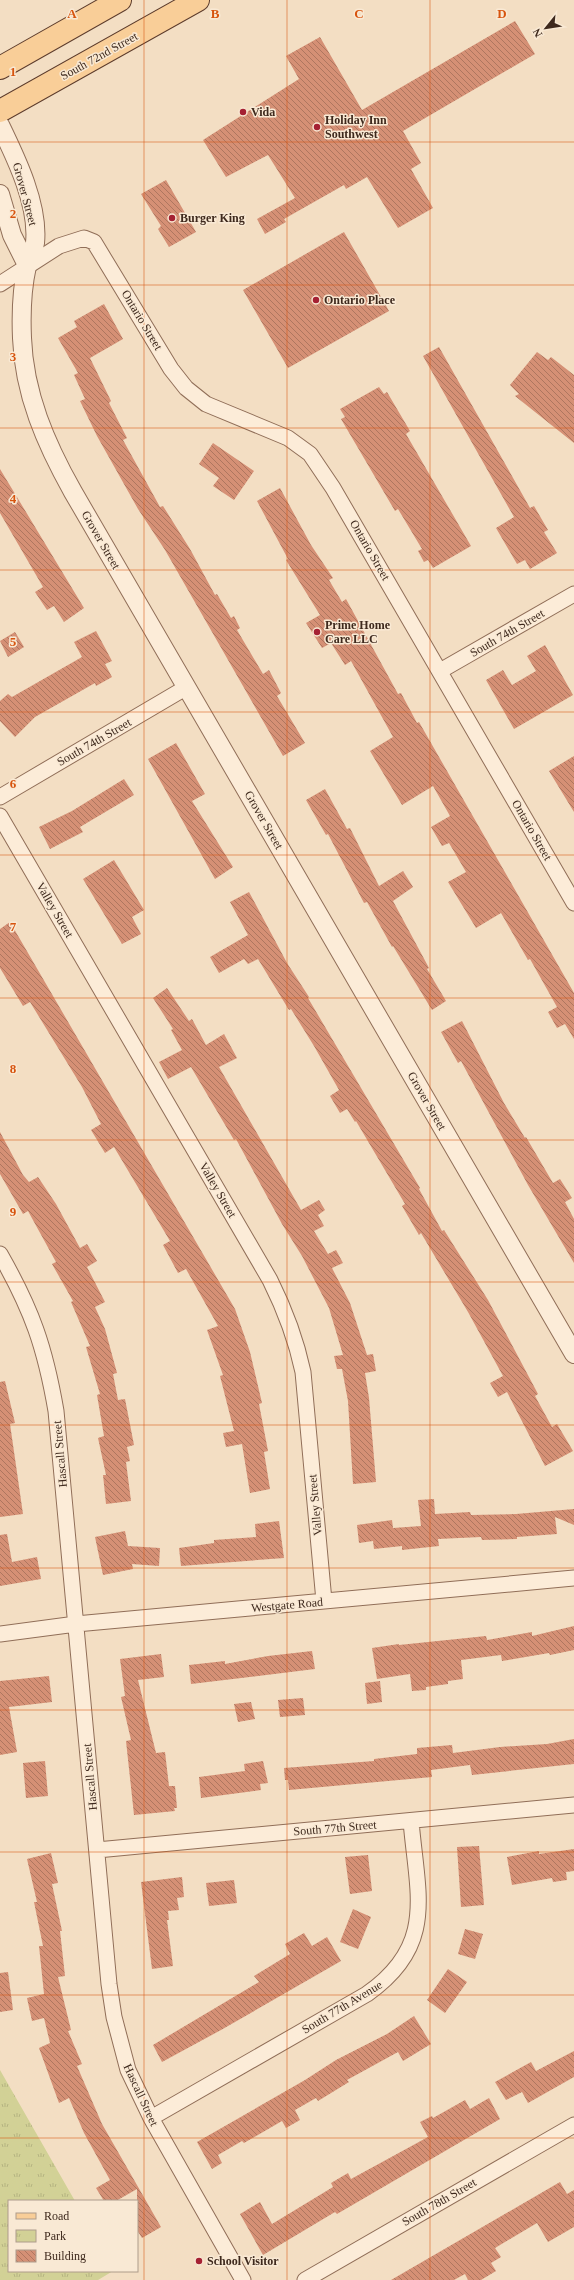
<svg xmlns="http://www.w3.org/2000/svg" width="574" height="2280" font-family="'Times New Roman',serif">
	<defs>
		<pattern id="park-tufts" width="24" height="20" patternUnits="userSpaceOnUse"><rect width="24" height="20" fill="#d2d196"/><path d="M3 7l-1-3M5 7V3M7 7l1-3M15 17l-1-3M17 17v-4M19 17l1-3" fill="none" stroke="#b5b381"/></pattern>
		<pattern id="building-back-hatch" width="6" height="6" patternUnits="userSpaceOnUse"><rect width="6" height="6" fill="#d59075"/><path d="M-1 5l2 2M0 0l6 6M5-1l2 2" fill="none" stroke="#ae765f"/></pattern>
	</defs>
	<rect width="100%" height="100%" fill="#f3dec3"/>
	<path fill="url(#park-tufts)" d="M0,2070L75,2201H9V2271H113L98,2280H0Z"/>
	<path fill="url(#building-back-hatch)" d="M515,21L535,54L403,131L421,163L411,169L433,208L398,228L367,177L346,189L344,185L284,219L286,222L265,234L257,219L295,198L268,155L226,177L203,140L299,79L286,56L320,37L362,110Z
		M166,180L196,232L169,247L158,229L161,226L141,194Z
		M344,232L389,311L288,368L243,290Z
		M104,304L123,339L90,358L111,401L109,403L127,438L123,440L160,507L163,506L190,549L215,595L217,594L231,618L234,616L240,628L237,630L263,674L269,670L281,693L277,696L305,743L283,756L165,550L138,509L97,436L80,401L85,399L74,375L78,373L58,338L77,327L74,321Z
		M439,347L530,508L534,506L548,530L544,532L557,553L530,569L525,560L517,564L496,528L514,517L423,356Z
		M537,352L548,360L551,357L574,375V443L515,396L519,394L510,385Z
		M379,387L384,394L387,392L410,431L406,434L471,546L433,568L428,560L424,562L418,551L422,549L398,509L395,511L341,419L345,417L340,409Z
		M213,443L254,471L234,500L213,486L219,478L199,464Z
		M0,469L84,608L64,622L54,606L47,610L35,592L43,587L0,513Z
		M280,488L311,545L333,578L329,580L342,602L346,599L398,694L401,693L417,723L419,722L574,993V1039L565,1024L557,1028L548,1012L557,1007L530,959L528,960L501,913L476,928L448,882L466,872L449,843L442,846L431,827L450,816L433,786L402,805L370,751L393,737L351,661L345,665L331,643L322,648L306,623L320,615L286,560L288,559L257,501Z
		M96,631L112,661L105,664L112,677L96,686L95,683L35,717L15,737L0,721V701L8,694L12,697L82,657L74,642Z
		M15,632L24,647L8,657L0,641Z
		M545,645L573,695L514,729L486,680L503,670L512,685L536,671L527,656Z
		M176,743L205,794L192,801L233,867L215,879L148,759Z
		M574,756V812L549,771Z
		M124,779L134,795L80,827L83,832L50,849L39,827L72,811Z
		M325,789L347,829L350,828L379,886L403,871L413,887L393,901L429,968L427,969L446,1001L432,1010L393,946L392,947L367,902L364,903L328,834L326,835L306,800Z
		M114,860L144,910L132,917L141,934L122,944L83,879Z
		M249,892L287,963L309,997L308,998L420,1188L419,1189L442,1231L444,1230L488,1300L538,1394L535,1396L552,1427L557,1424L573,1451L545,1466L507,1392L498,1397L490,1383L503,1376L468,1312L421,1233L419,1235L402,1206L405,1204L356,1121L355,1122L347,1109L340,1113L330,1096L339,1090L314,1046L291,1009L289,1010L258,959L248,964L244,959L219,973L210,957L248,935L230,902Z
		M10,922L235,1309L250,1352L262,1403L259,1404L268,1451L264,1452L270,1489L250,1493L242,1444L226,1447L223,1433L234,1431L220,1376L223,1375L207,1330L218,1326L186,1269L178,1273L163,1245L170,1241L114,1147L105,1153L91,1130L101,1124L82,1087L30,1002L23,1006L0,968V929Z
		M167,988L189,1021L192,1019L206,1045L224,1034L237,1058L219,1067L301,1210L319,1200L325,1210L318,1215L324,1226L314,1231L328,1254L336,1250L343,1263L332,1268L350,1303L367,1355L373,1354L376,1371L365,1373L369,1398L376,1482L353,1484L348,1401L342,1369H337L334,1356L343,1355L329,1308L302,1256L282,1224L236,1139L234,1140L191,1067L168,1079L159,1062L182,1050L171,1030L173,1029L153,998Z
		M462,1021L504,1103L525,1138L526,1137L553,1183L560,1179L572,1198L565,1202L574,1219V1263L528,1185L461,1061L458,1063L441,1032Z
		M0,1132L23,1175L29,1182L38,1177L56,1204L80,1248L87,1244L97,1261L87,1267L105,1302L95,1307L105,1329L117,1373L113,1374L118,1400L125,1399L134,1445L127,1447L130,1461L126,1462L131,1501L106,1504L103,1475H106L98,1438L104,1436L97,1395L100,1394L86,1347L90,1346L71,1302L73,1301L52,1264L56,1262L28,1211L23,1214L0,1174Z
		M5,1381L15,1423L10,1424L23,1514L0,1517V1382Z
		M434,1499L435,1514L470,1512L471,1515L516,1514L574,1509V1525L555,1517L557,1534L517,1537V1539L482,1540L481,1537L438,1539L439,1546L402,1550V1546L374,1549L373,1541L359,1543L357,1525L392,1520L393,1528L421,1526L418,1500Z
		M279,1521L284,1558L181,1566L179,1548L214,1543V1540L256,1537L255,1524Z
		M125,1531L128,1546L160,1548L159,1566L132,1564L133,1569L103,1575L95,1537Z
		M7,1534L12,1562L37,1557L41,1579L0,1586V1535Z
		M574,1626V1650L550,1655L549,1653L502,1661L501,1655L461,1660L463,1679L448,1681V1684L426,1687V1690L412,1691L410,1674L377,1679L372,1648L399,1644V1645L486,1636L487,1640L532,1632V1636Z
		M312,1651L315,1669L191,1684L189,1665L225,1661V1664L268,1656Z
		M161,1654L164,1677L138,1680L156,1753L165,1752L169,1786H175L177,1808H174L175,1811L134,1815L126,1741L131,1740L121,1697L125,1696L120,1659Z
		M49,1676L52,1702L9,1707L17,1752L0,1755V1681Z
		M380,1681L382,1702L367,1704L365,1683Z
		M303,1698L305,1715L280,1717L278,1700Z
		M251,1702L255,1719L238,1722L234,1704Z
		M574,1739V1764L472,1775L470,1765L431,1770L432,1777L289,1790L288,1780H285L284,1768L374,1761V1759L417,1754V1748L452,1745L453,1753L500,1747L547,1744Z
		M45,1761L48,1796L26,1798L23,1763Z
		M263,1761L268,1783L260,1784L261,1790L201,1798L199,1777L245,1771L244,1764Z
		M479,1846L484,1905L461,1907L457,1847Z
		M574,1849V1871L566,1872L567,1880L553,1882L552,1878L512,1885L507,1857L539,1851V1854Z
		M51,1853L58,1883L52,1884L62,1931H60L65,1976L58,1977L71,2030L68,2031L82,2064L77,2066L102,2124L161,2227L142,2238L137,2230V2189L116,2201H104L96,2188L110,2180L84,2133L69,2098L59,2103L39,2048L50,2043L44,2018L32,2021L27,1998L44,1994L39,1946H43L34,1902H37L27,1859Z
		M368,1855L372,1891L350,1894L345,1857Z
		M182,1877L184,1897L177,1898L179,1910L168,1911L169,1920H167L173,1966L152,1969L141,1882Z
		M234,1880L237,1903L209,1906L206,1883Z
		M353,1909L371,1917L358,1949L340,1942Z
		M465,1929L483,1934L475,1959L458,1954Z
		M304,1933L312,1946L327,1937L341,1961L221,2030L162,2062L153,2045L259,1982L254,1976L290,1954L285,1944Z
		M448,1969L467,1982L445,2013L427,2000Z
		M8,1972L13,2010L0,2012V1973Z
		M414,2016L431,2044L403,2061L398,2052L347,2080L349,2082L318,2101L316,2098L295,2110L300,2120L286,2128L282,2121L244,2143L242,2141L218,2155L222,2163L212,2169L197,2142L305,2080L336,2060L387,2034Z
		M574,2051V2077L528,2103L522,2092L506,2100L495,2082L531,2062L536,2071Z
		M489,2098L500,2119L337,2214L335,2212L263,2255L240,2214L260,2202L272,2224L333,2187L331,2183L348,2173L351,2179L428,2137L420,2122L432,2116L433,2118L465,2100L470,2109Z
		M560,2182L567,2194L574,2190V2227L548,2242L537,2223L495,2248L501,2257L491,2263L496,2271L481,2280H468L465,2274L454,2280H391Z"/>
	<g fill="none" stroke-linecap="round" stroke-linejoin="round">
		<g stroke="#906e58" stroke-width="17">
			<path id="minor" d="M0,284L59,246L84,238L94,242L171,369L186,388L206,404L288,438L310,454L333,488L574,903
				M440,671L574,594
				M0,797L187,687
				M0,816L270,1280C285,1310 296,1339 303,1372L324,1601
				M0,1254C32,1310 45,1347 56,1411L109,1984L114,2017L128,2070L151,2118L243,2280
				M0,1634L76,1624L574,1578
				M97,1850L574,1805
				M151,2118L367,1994C437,1945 417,1894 411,1821
				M305,2280L574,2125"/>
		</g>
		<g stroke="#906e58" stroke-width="20">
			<path id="tertiary" d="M0,125C16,158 39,205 35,243C34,251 29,258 27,266C22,288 21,315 22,338C24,394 46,444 73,492L574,1354
				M0,194L12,235L27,265"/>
		</g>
		<g stroke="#5d3c2c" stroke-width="24">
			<path id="primary" d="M0,68L120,0
				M0,111L198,0"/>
		</g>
		<use href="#minor" stroke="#fcecd8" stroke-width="15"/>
		<use href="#tertiary" stroke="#fcecd8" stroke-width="18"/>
		<use href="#primary" stroke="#f9ce98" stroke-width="22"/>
	</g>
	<path fill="none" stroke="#d7540e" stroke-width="1" stroke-opacity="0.55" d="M144,0V2280M287,0V2280M430,0V2280M0,142H574M0,285H574M0,428H574M0,570H574M0,712H574M0,855H574M0,998H574M0,1140H574M0,1282H574M0,1425H574M0,1568H574M0,1710H574M0,1852H574M0,1995H574M0,2138H574"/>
	<g fill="#a52133" stroke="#f9e9d4" stroke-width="1.5">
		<circle cx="243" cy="112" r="4"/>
		<circle cx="317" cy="127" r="4"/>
		<circle cx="172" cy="218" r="4"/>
		<circle cx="316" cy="300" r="4"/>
		<circle cx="317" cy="632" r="4"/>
		<circle cx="199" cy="2261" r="4"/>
	</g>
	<g text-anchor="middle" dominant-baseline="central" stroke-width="3" stroke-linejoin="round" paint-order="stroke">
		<g font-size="12" fill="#3e291d" stroke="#f9e9d4">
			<text transform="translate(99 56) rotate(-29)">South 72nd Street</text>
			<text transform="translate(25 194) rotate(75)">Grover Street</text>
			<text transform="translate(142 320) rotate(59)">Ontario Street</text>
			<text transform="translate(101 540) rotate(60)">Grover Street</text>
			<text transform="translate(370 550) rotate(60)">Ontario Street</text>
			<text transform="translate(507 633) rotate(-30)">South 74th Street</text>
			<text transform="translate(94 742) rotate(-30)">South 74th Street</text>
			<text transform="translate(264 820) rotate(60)">Grover Street</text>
			<text transform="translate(532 830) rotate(60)">Ontario Street</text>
			<text transform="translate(55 910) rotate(60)">Valley Street</text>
			<text transform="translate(427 1101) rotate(60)">Grover Street</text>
			<text transform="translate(218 1190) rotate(60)">Valley Street</text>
			<text transform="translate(60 1454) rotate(-95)">Hascall Street</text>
			<text transform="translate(315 1505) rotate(-95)">Valley Street</text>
			<text transform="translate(287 1605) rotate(-5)">Westgate Road</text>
			<text transform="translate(90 1777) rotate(-95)">Hascall Street</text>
			<text transform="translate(335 1828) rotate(-5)">South 77th Street</text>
			<text transform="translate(342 2007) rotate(-31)">South 77th Avenue</text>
			<text transform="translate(141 2095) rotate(65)">Hascall Street</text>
			<text transform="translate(439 2202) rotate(-30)">South 78th Street</text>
		</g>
		<g font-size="12" font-weight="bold" fill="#3e291d" stroke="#f9e9d4" text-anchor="start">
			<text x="251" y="112">Vida</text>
			<text x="325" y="120">Holiday Inn<tspan x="325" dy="14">Southwest</tspan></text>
			<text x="180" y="218">Burger King</text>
			<text x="324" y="300">Ontario Place</text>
			<text x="325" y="625">Prime Home<tspan x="325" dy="14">Care LLC</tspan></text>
			<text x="207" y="2261">School Visitor</text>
		</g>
	</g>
	<g font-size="13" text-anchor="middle" font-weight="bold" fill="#d7540e" stroke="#f9e9d4" stroke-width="3" stroke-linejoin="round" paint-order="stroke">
		<text x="72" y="18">A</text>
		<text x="215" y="18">B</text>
		<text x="359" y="18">C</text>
		<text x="502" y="18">D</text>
		<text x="13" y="76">1</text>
		<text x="13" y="218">2</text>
		<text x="13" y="361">3</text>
		<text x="13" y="503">4</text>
		<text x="13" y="646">5</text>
		<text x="13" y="788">6</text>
		<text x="13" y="931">7</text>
		<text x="13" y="1073">8</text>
		<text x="13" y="1216">9</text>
	</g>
	<rect x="8" y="2200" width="130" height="72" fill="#f9e9d4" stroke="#ae9c8b"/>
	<rect x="16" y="2213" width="20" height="6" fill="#f9ce98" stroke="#ae9c8b"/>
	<text x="44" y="2220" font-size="12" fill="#3e291d">Road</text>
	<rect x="16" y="2230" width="20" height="12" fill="url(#park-tufts)" stroke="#ae9c8b"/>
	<text x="44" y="2240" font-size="12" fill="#3e291d">Park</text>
	<rect x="16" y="2250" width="20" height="12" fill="url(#building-back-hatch)" stroke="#ae9c8b"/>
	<text x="44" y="2260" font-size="12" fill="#3e291d">Building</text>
	<g transform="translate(546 28) rotate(240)" stroke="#f9e9d4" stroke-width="3" paint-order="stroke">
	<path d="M0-3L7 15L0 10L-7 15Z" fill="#3e291d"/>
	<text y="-6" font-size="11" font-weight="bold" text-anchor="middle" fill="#3e291d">N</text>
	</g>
</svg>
